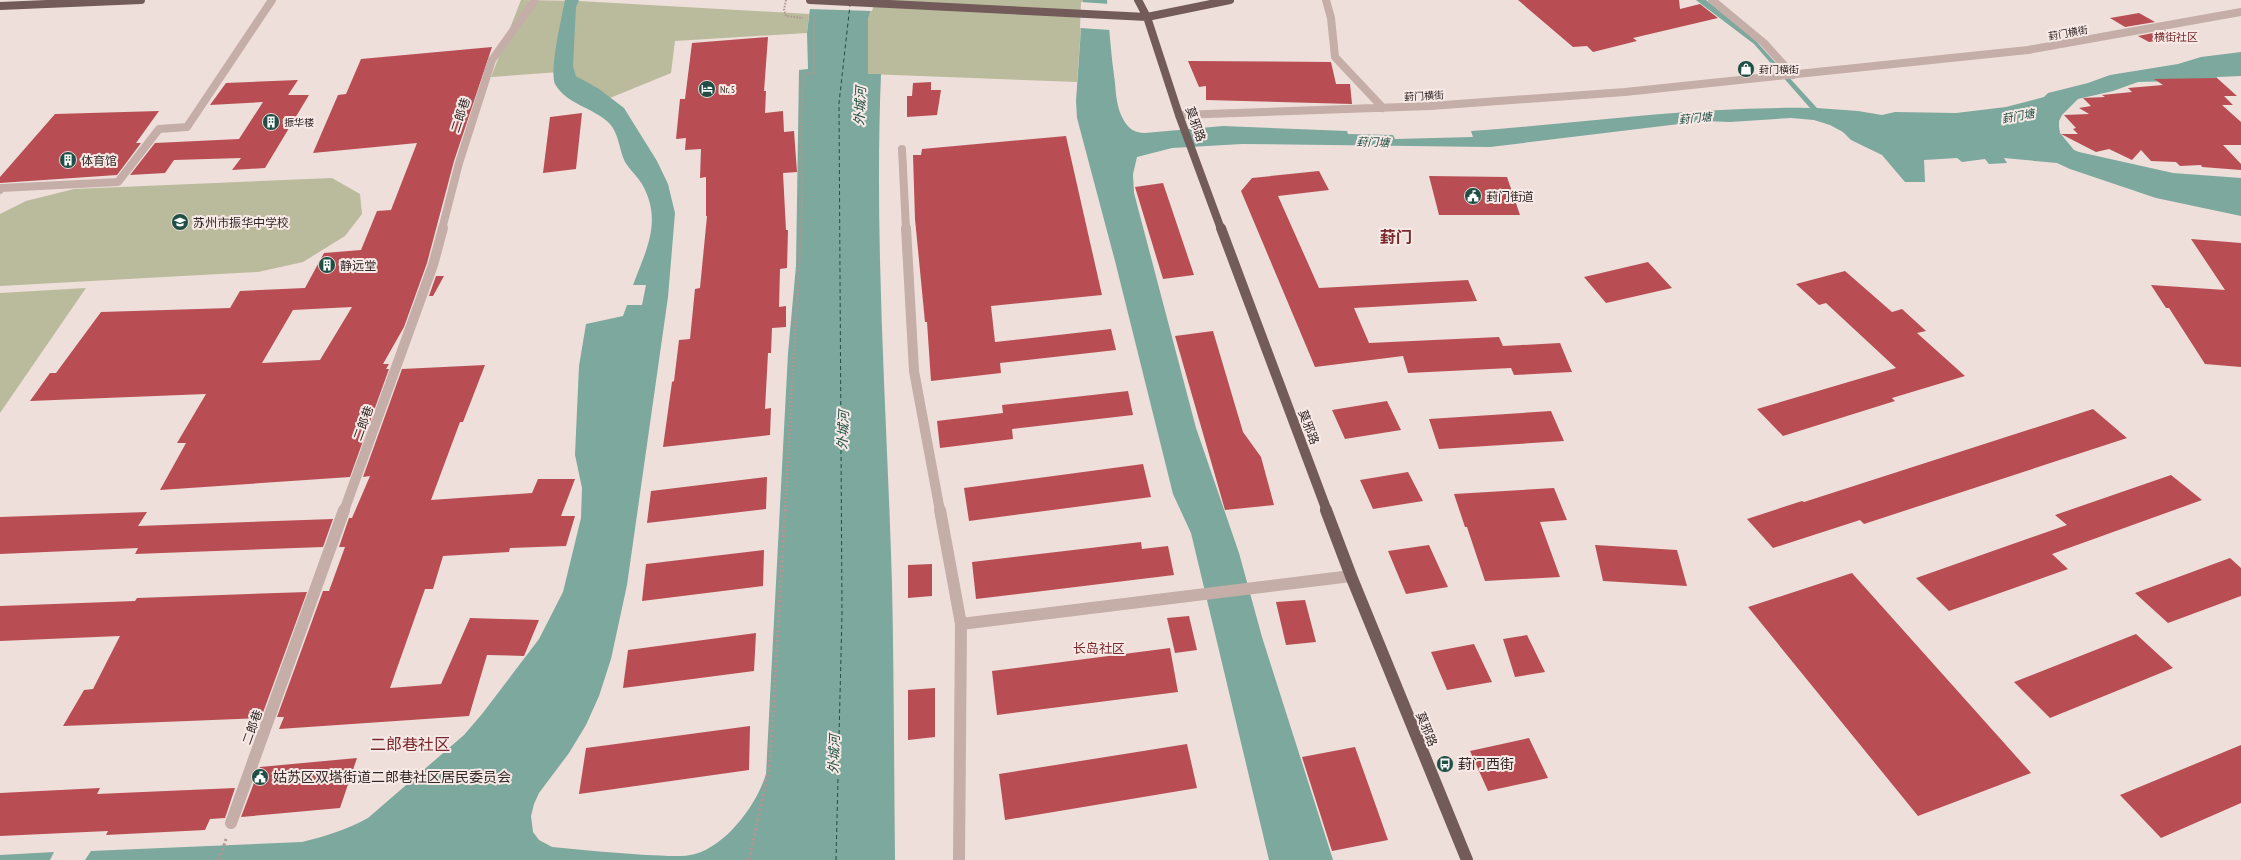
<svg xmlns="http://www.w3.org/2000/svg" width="2241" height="860" font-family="'PT Sans Narrow','Noto Sans SC',sans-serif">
	<rect width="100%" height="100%" fill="#eedfda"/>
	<path fill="#babb9c" d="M521,0L579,1L809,14L807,33L675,41L671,73L610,98L576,76L574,71L491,77Z
		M874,0H1083L1077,82L868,74V19Z
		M332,178L360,194L362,214L345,236L303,262L258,272L0,286V214L26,201L74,189Z
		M86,288L0,413V293Z"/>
	<path fill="#7ca89d" d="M565,0H579L576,7L573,66L576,76L599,89L624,108L657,161L668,184L675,213L668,297L627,585L611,659L599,696L586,725L569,753L539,793L534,804L531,816L533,832L539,840L552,847C583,850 615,853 646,855C661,855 680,858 695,854C727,845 757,804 766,774L788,353L796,266L799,70L808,69L807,33L811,0H874L868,19V74H881C874,244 887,414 892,584C894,676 894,768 895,860H85L91,851L302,842C326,836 346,830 368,818L464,735L482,714L539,639L563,592L581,518L582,488L575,455L579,366L586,324L623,316L627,305H642L646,285H633C646,250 663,221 642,184C637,176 630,170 625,162C619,150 619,133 609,123C594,108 566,104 555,84C549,71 562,16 565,0Z
		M1083,0H1107C1109,28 1111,55 1115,83C1116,95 1117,108 1123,119C1128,128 1134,133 1145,133L1223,126L1347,131L1348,134L1393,135L1395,139L1473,137L1471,131C1584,123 1696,106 1810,108L1754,44L1696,0H1706L1754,39L1817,108L1858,111L1882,115L1895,112L1956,113L2006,107L2044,97L2048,93L2088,83L2110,75L2178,64L2201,57L2241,52V76L2217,77L2216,80L2138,82L2113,91L2078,99L2062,115L2059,121V127L2060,133L2074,150L2079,152L2173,173L2241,178V216L2156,198L2070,169L2057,163L2004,158L2007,163L1989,164L1985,159L1962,162L1957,158L1924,160L1925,182H1905L1882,155L1851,140L1843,132L1830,125L1814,120L1791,118L1730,122L1704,121L1490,147L1242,144L1172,148L1137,157L1133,174L1134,193L1196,428L1239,553L1262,637L1333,860H1269L1191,533L1173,494L1115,261L1077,118L1076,101Z
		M54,852L50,860H0V855Z"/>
	<path fill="#eedfda" d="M809,0H876L872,11L808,9Z
		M1081,2L1110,4V30L1080,28Z"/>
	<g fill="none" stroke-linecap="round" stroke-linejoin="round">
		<path stroke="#214f45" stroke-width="1" stroke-dasharray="4 3" stroke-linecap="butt" d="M836,860L842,614L839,103L850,5"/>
	</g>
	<path fill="#b84e53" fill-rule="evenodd" d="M1518,0H1679L1680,9L1700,4L1718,18L1633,38L1637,41L1593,52L1587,46L1573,47Z
		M2139,13L2155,22L2125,27L2110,18Z
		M2168,30L2179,37L2149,42L2138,36Z
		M768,37L764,91H766L765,113L783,111L784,132L794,131L797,172L783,173L786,230H788L787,268L780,269L779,307L786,306V327L772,328L771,353H768L765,409L771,408L770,435L663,447L672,382L674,381L679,340L690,339L695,289L700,288L707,216H706V177L700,178L701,149L685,150L686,138L676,139L680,99H685L692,43Z
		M492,47L454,161L427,263L404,327L383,364H389L386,369H389L350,477L160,490L186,443H177L206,394L30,401L50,373H56L101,312L230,308L240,291L305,288L324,253L361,250L377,211L391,210L417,143L313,153L338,95L346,94L361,59ZM352,307L320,360L262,363L293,310Z
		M1188,61L1331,62L1336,84H1350L1352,104L1206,100V86L1199,87Z
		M2217,78L2237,96H2224L2233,105H2222L2241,122V145H2223L2241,164V170L2202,167L2201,165L2180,166L2176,162L2151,161L2141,150L2132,160L2109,149L2096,152L2061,134H2078L2073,129L2076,128L2064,115L2089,114L2079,108L2091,106L2083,98L2105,97L2102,95L2132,92L2128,88L2163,85L2154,79Z
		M298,80L288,95H309L265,168L232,170L241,158L174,160L165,173L130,175L155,143L239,139L263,102L210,105L226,83Z
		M931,82V90H941L937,115L907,117V96H912L913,83Z
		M159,111L136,143H141L117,175L0,183V177L55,114Z
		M582,113L576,169L543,173L550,117Z
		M1066,136L1102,295L991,306L995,342L1111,329L1116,350L1000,363L1001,373L931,381L927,322H925L915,219L913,155H921L922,149Z
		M1319,171L1329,190L1278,196L1319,288L1468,280L1477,301L1354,308L1369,343L1499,337L1503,346L1560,343L1572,372L1514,375L1511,368L1408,373L1403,356L1315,367L1241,191L1252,178Z
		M1429,176L1507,177L1520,215H1439Z
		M1163,183L1194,275L1163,279L1135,187Z
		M2191,239L2241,243V367L2205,364L2169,308H2166L2151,285L2225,290Z
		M1648,262L1672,288L1606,303L1584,277Z
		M1845,271L1892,312L1902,309L1926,331L1917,333L1965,376L1892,398L1895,401L1783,436L1757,409L1896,368L1826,303L1819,305L1796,284Z
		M436,276H444L433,296H429Z
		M1213,331L1243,432L1261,457L1274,505L1225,510L1175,336Z
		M485,365L463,422H460L431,500L532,493L538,479H575L561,516H575L566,546L510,548L509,552L443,556L433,589H425L390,688L441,684L470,618L539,620L524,656L487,655L469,716L279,729L284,717H277L323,591H329L345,547H339L349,518H352L370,476L363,477L402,369Z
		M1128,391L1133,415L1012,429L1013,439L940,448L937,421L1003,413L1002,405Z
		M1387,401L1401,430L1345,439L1332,410Z
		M2093,409L2127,438L1864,524L1860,520L1773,548L1747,519L1802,501L1804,502Z
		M1551,411L1564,441L1439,449L1429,419Z
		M1143,464L1151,497L969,521L964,488Z
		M1408,472L1423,501L1373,509L1360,480Z
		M2171,475L2202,500L2052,554L2068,569L1949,611L1916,578L2067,525L2055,515Z
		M767,477L766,509L647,523L651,491Z
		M1554,488L1567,520L1540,522L1560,577L1485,581L1467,527H1465L1454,494Z
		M147,512L138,526L333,519L323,547L135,554L138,548L0,554V517Z
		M1141,542L1142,549L1168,546L1174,575L976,599L972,562Z
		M1429,545L1448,587L1406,594L1388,551Z
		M1595,545L1677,550L1687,586L1603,581Z
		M764,550L763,586L642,601L646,564Z
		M2230,558L2241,568V596L2168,623L2135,593Z
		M932,564V596L908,598V565Z
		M1852,573L2031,773L1918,816L1748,607Z
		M307,592L261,718L63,726L84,690L93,689L120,636L0,641V606L135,601L137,598Z
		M1305,600L1316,642L1286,645L1276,602Z
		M1189,616L1197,650L1175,653L1167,618Z
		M756,633L754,671L623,688L628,650Z
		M2136,634L2173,668L2050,718L2014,682Z
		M1527,635L1545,672L1515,677L1503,639Z
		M1474,644L1492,682L1447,690L1431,652Z
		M1170,648L1178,692L997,715L992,671Z
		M935,688V737L908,740V690Z
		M750,726L749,770L579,794L586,748Z
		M1529,738L1548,778L1488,791L1470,751Z
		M1187,744L1197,788L1005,820L999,774Z
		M2241,745V803L2161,838L2120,795Z
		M1355,747L1388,840L1332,851L1302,757Z
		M357,758L340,808L241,817L260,767Z
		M100,788L97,794L235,788L225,818L210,819L205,830L106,835L108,831L0,836V793Z"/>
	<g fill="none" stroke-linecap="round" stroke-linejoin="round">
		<path stroke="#b09792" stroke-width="2" stroke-dasharray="1.5 1.5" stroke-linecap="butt" d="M786,0L784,10L786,16L803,18
			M801,229C804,177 798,125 804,74L814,73V16"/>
		<path stroke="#b09792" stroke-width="2.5" stroke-dasharray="2 2" stroke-linecap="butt" d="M785,511L801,228"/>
		<path stroke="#b09792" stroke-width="3" stroke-dasharray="2.5 2.5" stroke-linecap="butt" d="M219,860L226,839
			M749,860L770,763L785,510"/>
		<path stroke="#c5ada8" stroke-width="8" d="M1326,0L1331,18L1335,57L1383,108
			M1712,0L1764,43L1793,75
			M1179,115L1430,106L1625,92L2028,50L2241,12
			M902,149L906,229
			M0,190L1,188L118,182L159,129L187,127L272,0
			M442,229L459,163L492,60L535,0"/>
		<path stroke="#c5ada8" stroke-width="10" d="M906,228L914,371L940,511
			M344,511L433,265L443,228"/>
		<path stroke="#c5ada8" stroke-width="12" d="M940,510L961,624L959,860
			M961,624L1351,576
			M231,823L344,510"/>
		<path stroke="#735b5a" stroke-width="8" d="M810,0L1147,17L1230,0
			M1138,0L1147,17L1179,115L1221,229
			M0,6L141,0"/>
		<path stroke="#735b5a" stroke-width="10" d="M1221,228L1327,511"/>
		<path stroke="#735b5a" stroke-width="12" d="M1326,510L1351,576L1467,860"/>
	</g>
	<defs>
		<g id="shop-disc" transform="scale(0.9)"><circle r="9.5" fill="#214f45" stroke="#f7eae6"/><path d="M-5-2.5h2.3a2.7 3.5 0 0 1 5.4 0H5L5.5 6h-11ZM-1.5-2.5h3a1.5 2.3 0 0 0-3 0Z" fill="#fff"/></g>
		<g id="hotel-disc" transform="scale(0.9)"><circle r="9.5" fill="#214f45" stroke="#f7eae6"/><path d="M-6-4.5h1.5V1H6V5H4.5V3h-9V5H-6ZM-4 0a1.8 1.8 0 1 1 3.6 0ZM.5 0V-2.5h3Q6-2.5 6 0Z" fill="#fff"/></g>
		<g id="building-disc" transform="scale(0.9)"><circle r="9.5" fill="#214f45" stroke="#f7eae6"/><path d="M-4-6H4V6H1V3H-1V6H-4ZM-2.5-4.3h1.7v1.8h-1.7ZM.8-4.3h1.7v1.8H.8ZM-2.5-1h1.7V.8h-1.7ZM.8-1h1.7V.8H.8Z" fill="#fff"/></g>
		<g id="civic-disc" transform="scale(0.9)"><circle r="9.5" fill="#214f45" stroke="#f7eae6"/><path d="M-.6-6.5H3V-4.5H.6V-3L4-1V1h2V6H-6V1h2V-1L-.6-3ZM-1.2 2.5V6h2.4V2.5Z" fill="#fff"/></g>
		<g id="school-disc" transform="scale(0.9)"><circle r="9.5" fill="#214f45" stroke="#f7eae6"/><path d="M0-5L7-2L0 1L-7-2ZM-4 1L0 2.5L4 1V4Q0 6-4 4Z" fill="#fff"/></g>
		<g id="bus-disc" transform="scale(0.9)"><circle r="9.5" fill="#214f45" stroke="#f7eae6"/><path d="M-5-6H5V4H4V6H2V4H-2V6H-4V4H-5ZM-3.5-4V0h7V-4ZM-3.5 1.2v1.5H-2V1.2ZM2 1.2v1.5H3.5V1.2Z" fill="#fff"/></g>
	</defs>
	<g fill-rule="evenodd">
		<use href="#shop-disc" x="1746" y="69"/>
		<use href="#hotel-disc" x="707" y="89"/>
		<use href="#building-disc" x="271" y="122"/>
		<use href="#building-disc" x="68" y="160"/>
		<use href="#civic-disc" x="1473" y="196"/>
		<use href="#school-disc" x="180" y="222"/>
		<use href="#building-disc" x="327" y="265"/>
		<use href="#bus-disc" x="1445" y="764"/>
		<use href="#civic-disc" x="260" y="777"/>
	</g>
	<g text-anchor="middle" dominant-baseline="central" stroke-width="4" stroke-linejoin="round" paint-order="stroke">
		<g font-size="10" fill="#322727" stroke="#f7eae6">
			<text transform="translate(2068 33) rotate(-10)">葑门横街</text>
			<text transform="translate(1424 96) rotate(-3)">葑门横街</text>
		</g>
		<g font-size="10" fill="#322727" stroke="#f7eae6" text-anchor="start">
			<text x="1759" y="69">葑门横街</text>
			<text x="720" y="89">Nr. 5</text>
			<text x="284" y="122">振华楼</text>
		</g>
		<g font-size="11" fill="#78292d" stroke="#f7eae6">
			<text x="2176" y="37">横街社区</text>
		</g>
		<g font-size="11" font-style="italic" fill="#214f45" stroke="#f7eae6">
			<text transform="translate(2018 116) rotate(-11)">葑门塘</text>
			<text transform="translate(1695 118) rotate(-6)">葑门塘</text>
			<text transform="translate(1373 142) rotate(2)">葑门塘</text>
		</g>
		<g font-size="12" fill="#322727" stroke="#f7eae6">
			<text transform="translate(460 115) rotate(-72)">二郎巷</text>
			<text transform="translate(1196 124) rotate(70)">莫邪路</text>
			<text transform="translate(363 423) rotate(-70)">二郎巷</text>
			<text transform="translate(1309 427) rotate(69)">莫邪路</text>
			<text transform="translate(252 727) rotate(-70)">二郎巷</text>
			<text transform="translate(1427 729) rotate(68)">莫邪路</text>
		</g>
		<g font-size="12" fill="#322727" stroke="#f7eae6" text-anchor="start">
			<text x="81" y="160">体育馆</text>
			<text x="1486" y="196">葑门街道</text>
			<text x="193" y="222">苏州市振华中学校</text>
			<text x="340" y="265">静远堂</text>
		</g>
		<g font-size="13" font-style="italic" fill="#214f45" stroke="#f7eae6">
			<text transform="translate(860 106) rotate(-87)">外城河</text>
			<text transform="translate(843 430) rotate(-87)">外城河</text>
			<text transform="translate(834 754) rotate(-88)">外城河</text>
		</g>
		<g font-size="13" fill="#78292d" stroke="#f7eae6">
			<text x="1099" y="648">长岛社区</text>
		</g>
		<g font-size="14" fill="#322727" stroke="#f7eae6" text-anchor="start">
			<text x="1458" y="764">葑门西街</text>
			<text x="273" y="777">姑苏区双塔街道二郎巷社区居民委员会</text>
		</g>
		<g font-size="16" font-weight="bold" fill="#78292d" stroke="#f7eae6">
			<text x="1396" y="237">葑门</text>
		</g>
		<g font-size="16" fill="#78292d" stroke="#f7eae6">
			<text x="410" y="744">二郎巷社区</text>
		</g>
	</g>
</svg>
